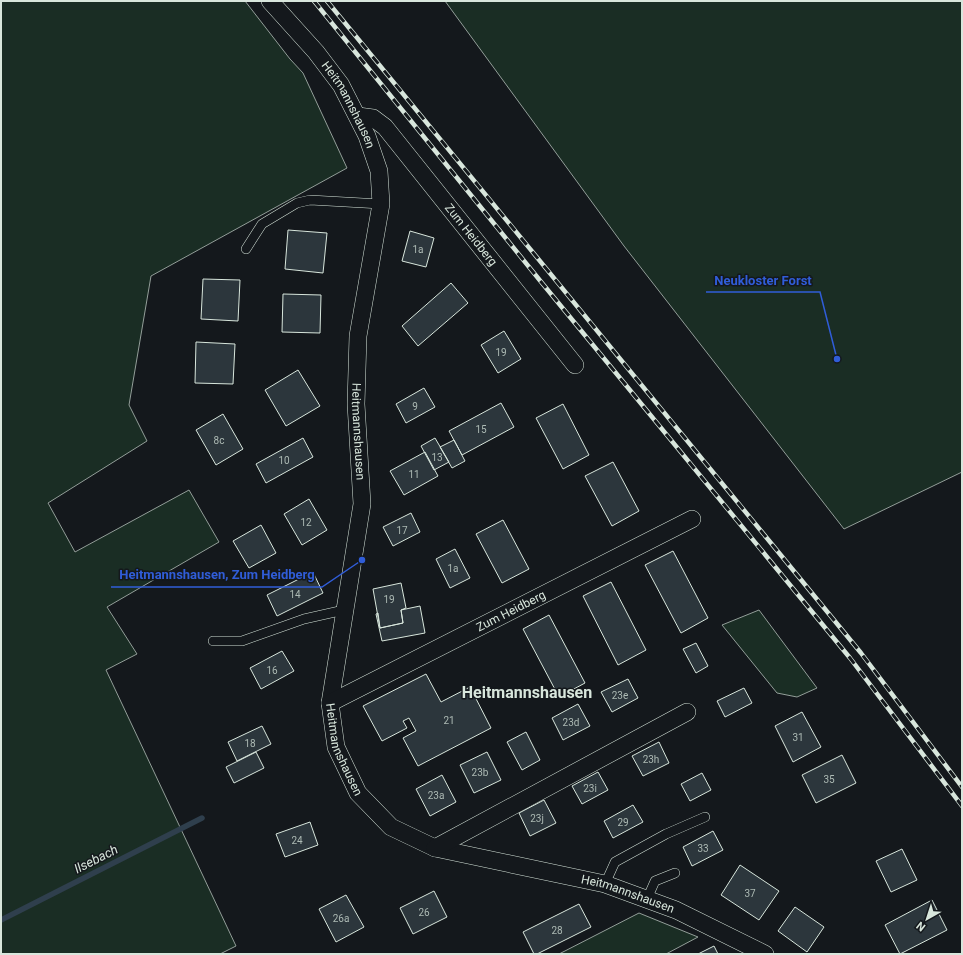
<svg xmlns="http://www.w3.org/2000/svg" width="963" height="955" font-family="Roboto,sans-serif">
	<rect width="100%" height="100%" fill="#14181c"/>
	<path fill="#1a2d24" stroke="#939e99" d="M1,1H245L290,59L303,73L347,168L151,276L129,405L147,441L48,503L75,552L189,490L219,542L107,607L137,654L106,670L236,946L220,954H1Z
		M445,1H962V472L844,529L624,246Z
		M759,610L817,688L797,697L777,693L722,625Z
		M639,913L698,937L666,954H559Z"/>
	<g fill="none" stroke-linecap="round" stroke-linejoin="round">
		<path stroke="#2f3f4d" stroke-width="5.5" d="M1,920L202,818"/>
	</g>
	<path fill="#2c363c" stroke="#d8e6dc" d="M288,230L327,233L323,273L285,269Z
		M410,231L434,238L426,267L402,261Z
		M203,279L240,280L238,321L201,319Z
		M451,283L468,303L418,346L402,326Z
		M283,294L321,295L320,333L282,332Z
		M504,331L521,359L498,373L481,345Z
		M196,342L235,344L233,384L195,383Z
		M298,370L320,406L286,426L265,390Z
		M424,388L435,407L406,423L396,404Z
		M501,403L514,427L462,455L449,431Z
		M563,404L589,455L563,469L536,418Z
		M223,414L243,449L216,465L196,430Z
		M303,438L313,457L266,483L256,464Z
		M435,438L449,462L434,470L421,446Z
		M454,440L465,461L452,468L440,447Z
		M425,452L438,476L404,495L390,471Z
		M613,462L639,511L612,526L585,476Z
		M309,499L327,530L302,545L284,514Z
		M411,513L420,532L393,546L383,527Z
		M503,520L529,569L502,583L476,534Z
		M261,525L276,553L249,568L233,541Z
		M455,549L470,578L450,588L436,559Z
		M673,551L708,618L681,633L645,565Z
		M313,572L323,593L277,616L267,595Z
		M611,582L646,650L618,665L583,596Z
		M401,583L406,608L401,610L403,623L380,628L373,589Z
		M420,606L425,633L382,641L376,614L378,613L380,628L403,623L401,610Z
		M549,615L585,683L559,697L523,629Z
		M696,643L708,666L696,673L683,649Z
		M282,651L294,671L261,689L250,668Z
		M426,674L441,702L470,687L491,728L418,766L403,738L416,731L409,718L403,721L407,728L382,741L363,706Z
		M628,679L638,698L612,712L601,692Z
		M744,688L752,703L725,717L717,701Z
		M578,704L590,726L563,740L552,718Z
		M802,712L821,747L793,762L775,726Z
		M262,726L271,744L237,761L228,742Z
		M526,732L540,760L522,770L507,742Z
		M659,742L669,763L643,776L632,756Z
		M256,752L264,768L234,783L226,767Z
		M487,752L501,780L474,793L460,765Z
		M842,755L856,783L816,803L802,775Z
		M598,772L608,790L582,804L572,786Z
		M702,773L711,790L690,801L681,784Z
		M442,775L456,802L430,816L416,789Z
		M544,800L556,823L530,836L519,813Z
		M633,805L643,822L613,838L604,821Z
		M310,822L318,845L285,857L276,834Z
		M713,831L723,850L692,866L683,847Z
		M902,849L917,880L891,892L876,861Z
		M740,865L779,891L759,920L721,895Z
		M434,891L447,917L413,934L400,908Z
		M346,895L364,927L336,942L319,909Z
		M932,900L947,930L900,954L885,925Z
		M579,904L591,927L537,954H534L523,932Z
		M795,907L824,927L807,952L778,931Z
		M714,946L718,954H698Z"/>
	<g fill="none" stroke-linecap="round" stroke-linejoin="round">
		<g stroke="#d8e6dc" stroke-width="10">
			<path id="service" d="M246,249L262,224L297,203L310,200L381,204
				M213,641H242L304,619L344,610
				M605,884L615,862L666,834L705,817
				M647,899L655,881L675,873"/>
		</g>
		<g stroke="#d8e6dc" stroke-width="18">
			<g id="minor">
				<path id="s1" d="M270,1L316,52L341,85L367,136L379,171L381,204L358,336L356,404L362,504L330,703L336,747L358,793L391,827L435,848L605,884L676,910L765,954"/>
				<path id="s2" d="M358,116L373,118L385,127L575,365"/>
				<path id="s3" d="M330,703L692,519"/>
				<path d="M435,848L687,712"/>
			</g>
		</g>
		<use href="#service" stroke="#14181c" stroke-width="9"/>
		<use href="#minor" stroke="#14181c" stroke-width="17"/>
		<g stroke="#d8e6dc" stroke-width="4.5">
			<path id="rail" d="M314,1L542,283L850,658L962,806
				M327,1L861,653L962,787"/>
		</g>
		<use href="#rail" stroke="#14181c" stroke-width="3" stroke-dasharray="9" stroke-linecap="butt"/>
	</g>
	<g text-anchor="middle" dominant-baseline="central" stroke-width="3" stroke-linejoin="round" paint-order="stroke">
		<g font-size="10" fill="#adbab4">
			<text x="418" y="249">1a</text>
			<text x="501" y="352">19</text>
			<text x="415" y="406">9</text>
			<text x="481" y="429">15</text>
			<text x="219" y="440">8c</text>
			<text x="437" y="457">13</text>
			<text x="284" y="460">10</text>
			<text x="414" y="474">11</text>
			<text x="306" y="522">12</text>
			<text x="402" y="530">17</text>
			<text x="453" y="568">1a</text>
			<text x="295" y="594">14</text>
			<text x="389" y="599">19</text>
			<text x="272" y="670">16</text>
			<text x="620" y="695">23e</text>
			<text x="449" y="720">21</text>
			<text x="571" y="722">23d</text>
			<text x="798" y="737">31</text>
			<text x="250" y="743">18</text>
			<text x="651" y="759">23h</text>
			<text x="480" y="772">23b</text>
			<text x="829" y="779">35</text>
			<text x="590" y="788">23i</text>
			<text x="436" y="795">23a</text>
			<text x="537" y="818">23j</text>
			<text x="623" y="822">29</text>
			<text x="297" y="840">24</text>
			<text x="703" y="848">33</text>
			<text x="750" y="893">37</text>
			<text x="424" y="912">26</text>
			<text x="341" y="918">26a</text>
			<text x="557" y="930">28</text>
		</g>
		<g font-size="12" fill="#d8e6dc" stroke="#14181c">
			<text stroke="none"><textPath href="#s1" startOffset="131">Heitmannshausen</textPath></text>
			<text stroke="none"><textPath href="#s2" startOffset="168">Zum Heidberg</textPath></text>
			<text stroke="none"><textPath href="#s1" startOffset="467">Heitmannshausen</textPath></text>
			<text stroke="none"><textPath href="#s3" startOffset="203">Zum Heidberg</textPath></text>
			<text stroke="none"><textPath href="#s1" startOffset="790">Heitmannshausen</textPath></text>
			<text stroke="none"><textPath href="#s1" startOffset="1131">Heitmannshausen</textPath></text>
		</g>
		<g font-size="13" font-style="italic" fill="#d8e6dc" stroke="#14181c">
			<text transform="translate(96 859) rotate(-27)">Ilsebach</text>
		</g>
		<g font-size="16" font-weight="bold" fill="#d8e6dc" stroke="#14181c">
			<text x="527" y="692">Heitmannshausen</text>
		</g>
	</g>
	<path fill="none" stroke="#305dd8" stroke-width="1.5" d="M837 359L820 292H706M362 560L322 587H111"/>
	<g fill="#305dd8" stroke="#14181c" stroke-width="1.5">
		<circle cx="837" cy="359" r="4"/>
		<circle cx="362" cy="560" r="4"/>
	</g>
	<g font-size="13" text-anchor="middle" font-weight="bold" fill="#305dd8" stroke="#14181c" stroke-width="3" stroke-linejoin="round" paint-order="stroke">
		<text x="763" y="285">Neukloster Forst</text>
		<text x="217" y="579">Heitmannshausen, Zum Heidberg</text>
	</g>
	<rect width="963" height="955" fill="none" stroke="#d8e6dc" stroke-width="4"/>
	<g transform="translate(927 919) rotate(219)" stroke="#14181c" stroke-width="3" paint-order="stroke">
	<path d="M0-3L7 15L0 10L-7 15Z" fill="#d8e6dc"/>
	<text y="-6" font-size="11" font-weight="bold" text-anchor="middle" fill="#d8e6dc">N</text>
	</g>
</svg>
